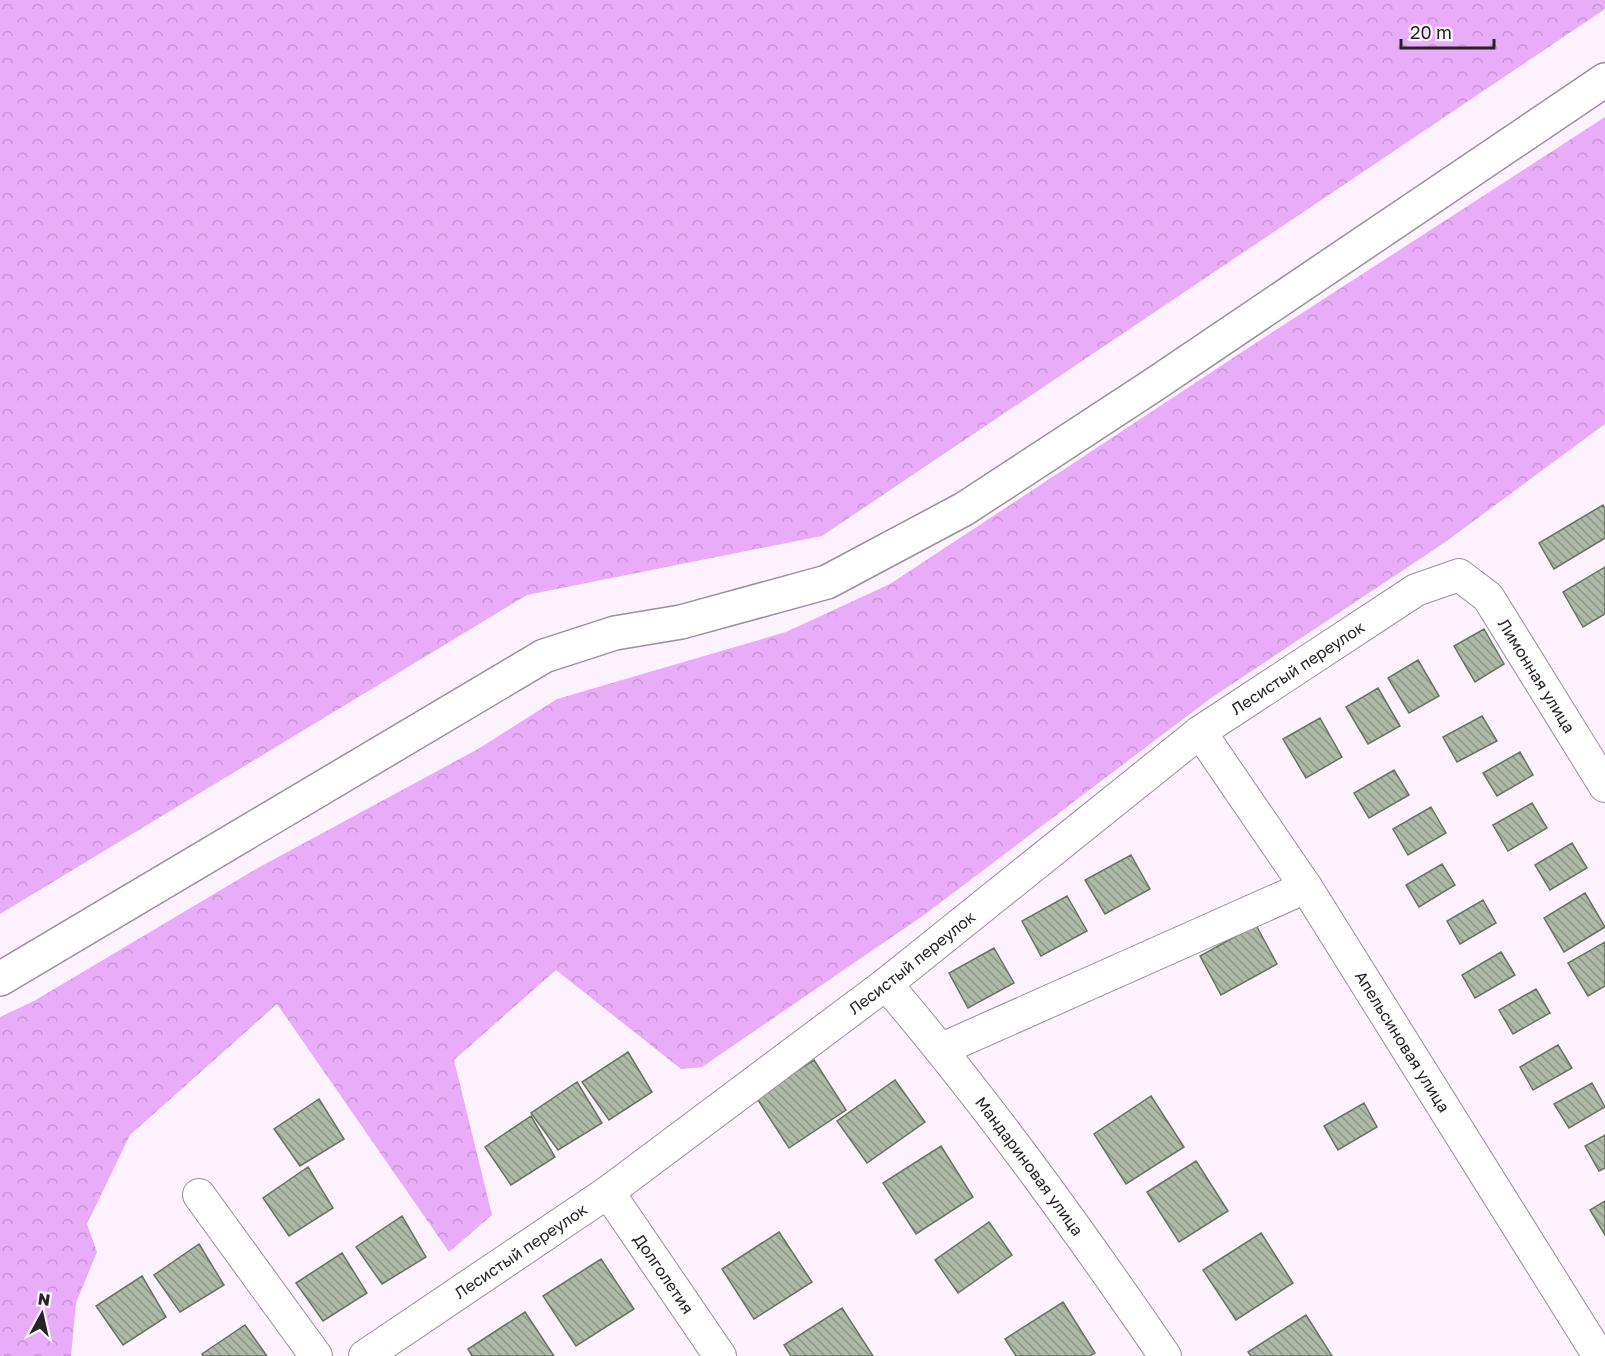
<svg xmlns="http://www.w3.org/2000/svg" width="1605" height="1356" font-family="'Golos Text',sans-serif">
	<defs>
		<pattern id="forest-crowns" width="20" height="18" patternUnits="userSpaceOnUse" patternTransform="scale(1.5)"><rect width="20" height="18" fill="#e9acf8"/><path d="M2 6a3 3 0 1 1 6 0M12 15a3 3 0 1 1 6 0" fill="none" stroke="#c894d5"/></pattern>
		<pattern id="building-back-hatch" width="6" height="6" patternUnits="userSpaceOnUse" patternTransform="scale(1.5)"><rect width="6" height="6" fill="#aebaa7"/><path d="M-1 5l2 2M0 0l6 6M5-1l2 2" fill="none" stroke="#8e9788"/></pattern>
	</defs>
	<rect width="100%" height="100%" fill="#fbf2fe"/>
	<path fill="url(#forest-crowns)" d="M0,0H1605V9L822,536L527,595L0,914Z
		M1605,117V424L1444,543L1211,698L924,915L702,1067L681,1069L556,970L454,1060L492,1215L449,1252L277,1004L130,1135L87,1224L97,1252L76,1303L71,1356H0V1017L34,1001L256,869L478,749L557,699L786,632L890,584L1245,350Z"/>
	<path fill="url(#building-back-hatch)" stroke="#687361" stroke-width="1.5" d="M1603,505L1605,509V538L1554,569L1539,543Z
		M1605,567V614L1583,627L1563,592Z
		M1484,629L1504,664L1475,682L1454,646Z
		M1418,660L1439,696L1409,713L1388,678Z
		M1378,688L1400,726L1368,744L1346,707Z
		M1482,716L1497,741L1457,762L1443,737Z
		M1320,718L1342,757L1306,778L1283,739Z
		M1520,752L1533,775L1497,796L1483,773Z
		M1394,770L1409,795L1369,818L1354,793Z
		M1532,803L1547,828L1508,851L1493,825Z
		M1431,807L1446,833L1408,855L1393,829Z
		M1572,843L1587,868L1550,890L1535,865Z
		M1131,855L1150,889L1105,914L1085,880Z
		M1442,864L1455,885L1419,907L1406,885Z
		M1585,893L1605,927L1564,952L1544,918Z
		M1067,896L1087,931L1041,956L1022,921Z
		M1483,900L1496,923L1460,944L1447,921Z
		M1256,925L1277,964L1221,995L1200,956Z
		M1605,942V986L1588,996L1568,963Z
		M994,948L1014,983L968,1008L949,973Z
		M1501,952L1515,975L1475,998L1462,975Z
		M1536,989L1550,1013L1513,1034L1499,1010Z
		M1558,1045L1572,1068L1533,1090L1520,1067Z
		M628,1052L652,1092L609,1120L582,1082Z
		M814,1060L846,1110L789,1148L756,1097Z
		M895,1080L925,1122L867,1163L837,1121Z
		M577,1082L602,1123L558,1150L531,1113Z
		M1592,1083L1605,1107L1569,1128L1554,1104Z
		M1151,1096L1184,1147L1126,1184L1094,1134Z
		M319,1099L344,1139L300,1166L274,1129Z
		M1364,1103L1377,1127L1338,1150L1324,1126Z
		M531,1116L555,1157L511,1185L485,1147Z
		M1605,1135V1168L1599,1171L1585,1146Z
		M941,1146L973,1197L916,1234L883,1183Z
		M1196,1161L1228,1211L1179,1242L1147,1192Z
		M308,1167L333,1208L289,1236L263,1198Z
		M1605,1201V1235L1590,1210Z
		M402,1216L426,1257L382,1284L356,1247Z
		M989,1222L1012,1255L958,1293L935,1260Z
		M779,1232L812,1282L754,1319L722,1269Z
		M1261,1233L1293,1283L1236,1320L1203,1270Z
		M199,1244L224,1285L180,1312L154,1275Z
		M342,1253L367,1293L323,1321L296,1283Z
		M601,1259L634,1309L576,1346L543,1296Z
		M142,1276L166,1317L123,1345L96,1306Z
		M1063,1302L1095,1353L1090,1356H1016L1005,1339Z
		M842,1308L873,1356H791L784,1345Z
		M525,1312L554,1356H472L468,1349Z
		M1306,1315L1332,1356H1251L1248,1352Z
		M245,1325L267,1356H203L202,1354Z"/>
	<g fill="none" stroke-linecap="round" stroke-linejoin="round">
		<g stroke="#9c8e9f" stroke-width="34">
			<g id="minor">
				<path id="s1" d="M1200,732L1306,887L1599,1356"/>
				<path id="s2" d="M886,984C986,1101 1078,1229 1165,1356"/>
				<path d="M942,1049L1306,887"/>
				<path id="s3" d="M608,1192L720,1356"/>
				<path d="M199,1195L316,1356"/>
				<path id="s4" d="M365,1356L608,1192L886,984L1200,732L1416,590L1459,575L1488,597L1605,786"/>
			</g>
		</g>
		<g stroke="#9c8e9f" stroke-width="36">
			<path id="major" d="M0,979L544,656L615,633L681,622L827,582L964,509L1155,384L1605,80"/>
		</g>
		<use href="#minor" stroke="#fff" stroke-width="32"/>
		<use href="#major" stroke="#fff" stroke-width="33"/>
	</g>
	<g text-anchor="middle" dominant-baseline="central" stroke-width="4.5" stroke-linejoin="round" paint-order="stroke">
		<g font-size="16" fill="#282329" stroke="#fbf2fe">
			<text stroke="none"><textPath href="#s4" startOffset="1160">Лесистый переулок</textPath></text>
			<text stroke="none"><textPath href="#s4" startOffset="1476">Лимонная улица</textPath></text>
			<text stroke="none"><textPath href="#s4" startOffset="674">Лесистый переулок</textPath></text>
			<text stroke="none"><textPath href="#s1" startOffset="370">Апельсиновая улица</textPath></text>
			<text stroke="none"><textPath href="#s2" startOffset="232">Мандариновая улица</textPath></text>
			<text stroke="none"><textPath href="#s4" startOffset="188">Лесистый переулок</textPath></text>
			<text stroke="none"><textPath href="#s3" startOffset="99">Долголетия</textPath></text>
		</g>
	</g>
	<g transform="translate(42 1314) rotate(8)" stroke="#fbf2fe" stroke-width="4.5" paint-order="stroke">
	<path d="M0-4.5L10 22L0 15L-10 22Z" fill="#282329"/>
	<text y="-9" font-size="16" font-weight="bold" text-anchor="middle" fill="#282329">N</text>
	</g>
	<path d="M1401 39v9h93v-9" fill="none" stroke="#282329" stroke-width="3"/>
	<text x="1410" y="39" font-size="18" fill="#282329" stroke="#fbf2fe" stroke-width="4.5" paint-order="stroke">20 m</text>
</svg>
